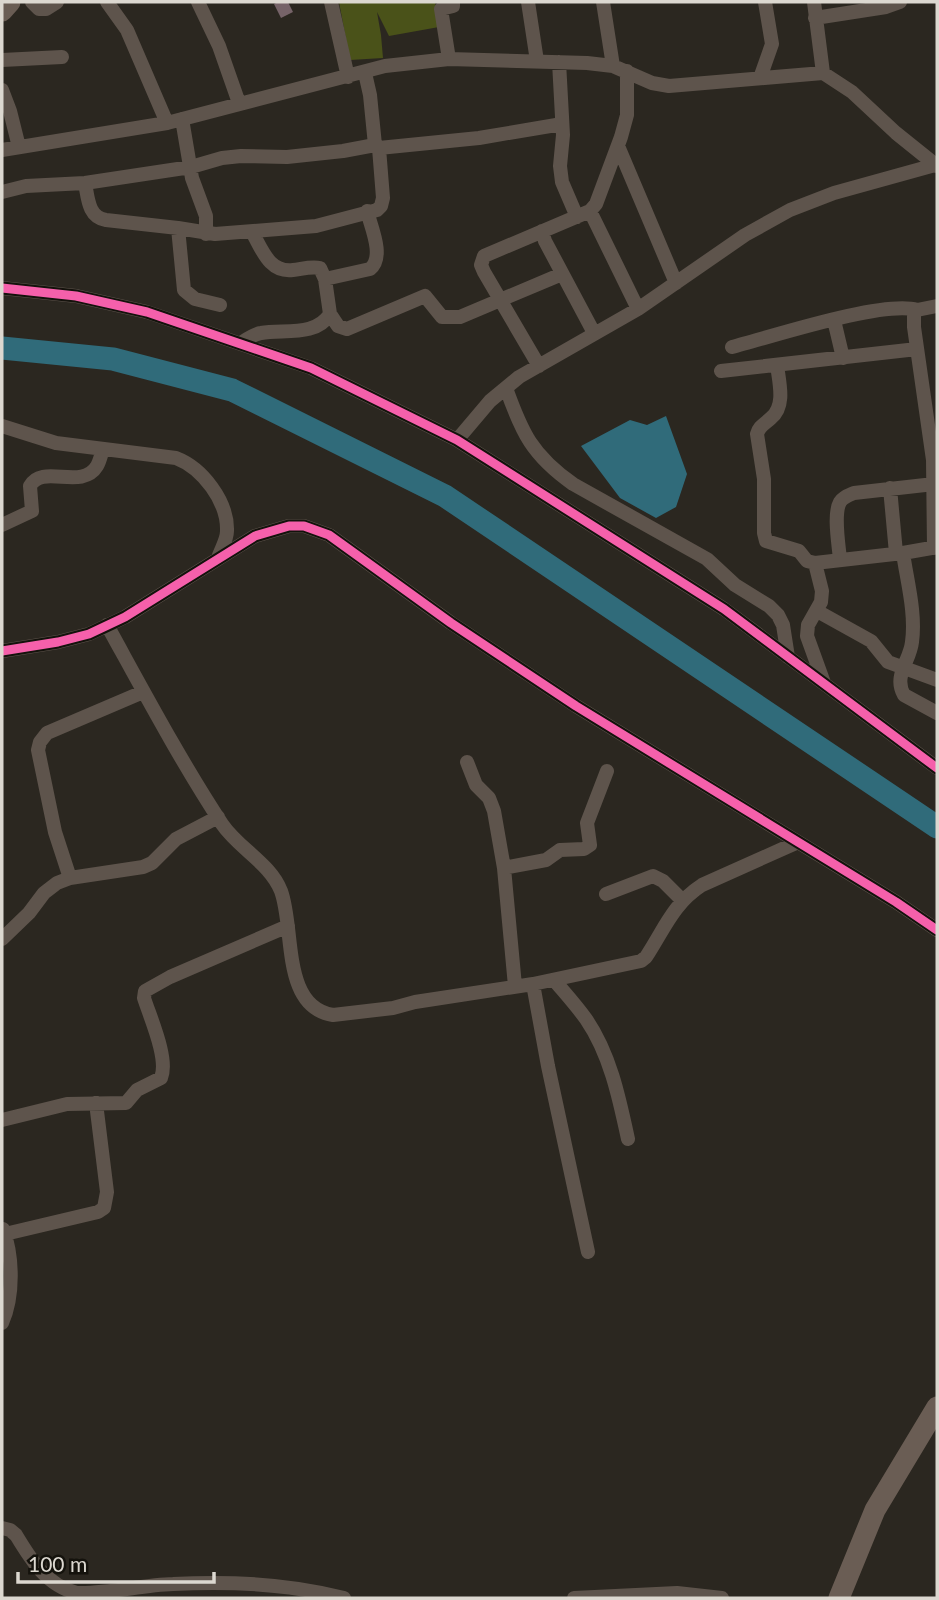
<svg xmlns="http://www.w3.org/2000/svg" width="939" height="1600" font-family="Lato,sans-serif">
	<rect width="100%" height="100%" fill="#2b2720"/>
	<path fill="#4a5219" d="M339,2H435L439,27L389,36L377,12L381,35L383,58L350,60Z"/>
	<path fill="#306b7a" d="M666,416L687,474L676,507L656,518L620,498L581,446L630,420L647,425Z"/>
	<g fill="none" stroke-linecap="round" stroke-linejoin="round">
		<path stroke="#306b7a" stroke-width="23" d="M2,348L113,359L232,390L445,496L937,827"/>
	</g>
	<path fill="#766368" d="M278,2H288L293,12L281,18L274,4Z"/>
	<g fill="none" stroke-linecap="round" stroke-linejoin="round">
		<path stroke="#5e544c" stroke-width="14" d="M32,2L39,9H46L57,2
			M107,2L127,30L167,123
			M198,2L219,46L239,103
			M331,2L348,77
			M528,2L537,61
			M603,2L613,66
			M814,2L823,73
			M815,18L886,7L900,2
			M449,59L441,9L453,6V2
			M2,60L62,57
			M559,62L563,135L560,166L562,182L577,217
			M365,73L370,95L375,145L379,148L479,138L562,124
			M760,78L772,44L765,2
			M2,90L10,111L19,147
			M182,119L192,178L206,216V234
			M618,146L676,283
			M2,150L167,123L385,66L449,59L587,63L613,66L652,83L669,86L823,73L852,92L896,133L937,166
			M85,183C88,198 88,217 106,220L178,228L215,234L316,226L377,210L381,206L383,198L379,148
			M2,192L26,186L85,183L191,167L222,158L241,156L287,157L343,151L375,145
			M590,211L596,204L621,137L627,115V71
			M178,228L184,290L195,299L220,305
			M542,231L545,241L594,333
			M325,279L370,269C385,257 371,227 367,211
			M2,288L76,296L147,312L311,368L457,440L724,609L937,768
			M330,314L338,326L347,329L425,296L442,317H460L562,274
			M834,320L843,358
			M241,343C247,339 254,334 261,333C284,329 316,337 330,314L325,279L320,268C311,266 302,269 293,270C269,273 262,249 252,232
			M732,347C771,337 883,300 917,310
			M777,365C779,382 786,406 771,418C765,424 759,426 757,434L764,479V533L766,541L799,551L807,561L815,563L903,553
			M539,366L484,272L481,265L484,256L590,211L638,309
			M721,371L917,349
			M506,388C522,433 532,455 573,484L707,559L735,585L769,606L778,615L783,625L788,657
			M2,426L56,443L176,458C202,468 228,501 227,531C227,540 221,549 218,558
			M457,440L490,401L519,377L638,309L745,235L790,210L834,193L935,165
			M890,488L896,553
			M2,525L32,511L30,486C42,463 82,491 97,466C100,461 101,455 103,449
			M937,547L903,553C907,581 916,613 912,642C910,661 893,676 904,695L937,713
			M934,548L933,460L914,327V314L917,310L937,306
			M840,560C839,546 833,514 840,502C843,497 849,495 854,493L934,484
			M815,563L822,591L821,602L808,625L807,636L824,683
			M817,611L871,641L888,662L937,680
			M107,625C144,692 180,760 222,824C239,849 270,863 281,891C295,929 281,1007 333,1015L393,1008L415,1002L533,984L641,961L646,957C665,928 673,904 702,885L798,842
			M2,651L58,642L89,634L125,617L255,536L289,526H304L329,535L451,623L576,706L896,902L937,930
			M467,762L476,785L489,798L494,811L504,868L515,986
			M504,868L546,860L560,850L584,849L590,845L587,823L607,771
			M70,878L55,832L38,750L40,742L47,733L143,692
			M606,894L653,876L663,881L682,900
			M2,939L29,913L44,893L57,883L70,878L143,867L152,863L176,839L218,817
			M554,980C565,993 576,1005 586,1019C610,1054 619,1097 628,1139
			M533,984L548,1066L588,1252
			M2,1120L67,1104L126,1103L137,1090L161,1078C169,1059 150,1017 144,998L145,991L170,977L288,926
			M5,1234L98,1212L104,1208L107,1192L96,1103
			M2,1323C14,1296 13,1256 3,1229
			M2,1528L10,1530L16,1535C31,1560 47,1586 77,1593C109,1594 141,1585 173,1584C229,1581 290,1584 344,1598
			M574,1598L677,1593L722,1598"/>
		<path stroke="#6a5d54" stroke-width="21" d="M2,11L10,2
			M839,1598L875,1510L937,1407"/>
		<g stroke="#14120c" stroke-width="13">
			<path id="cycleway" d="M2,288L76,296L147,312L311,368L457,440L724,609L937,768
				M2,651L58,642L89,634L125,617L255,536L289,526H304L329,535L451,623L576,706L896,902L937,930"/>
		</g>
		<use href="#cycleway" stroke="#f560ab" stroke-width="9"/>
	</g>
	<rect width="939" height="1600" fill="none" stroke="#dcd8d0" stroke-width="7"/>
	<path d="M18 1572v10h196v-10" fill="none" stroke="#dcd8d0" stroke-width="3.5"/>
	<text x="28" y="1572" font-size="21" fill="#dcd8d0" stroke="#14120c" stroke-width="5" paint-order="stroke">100 m</text>
</svg>
